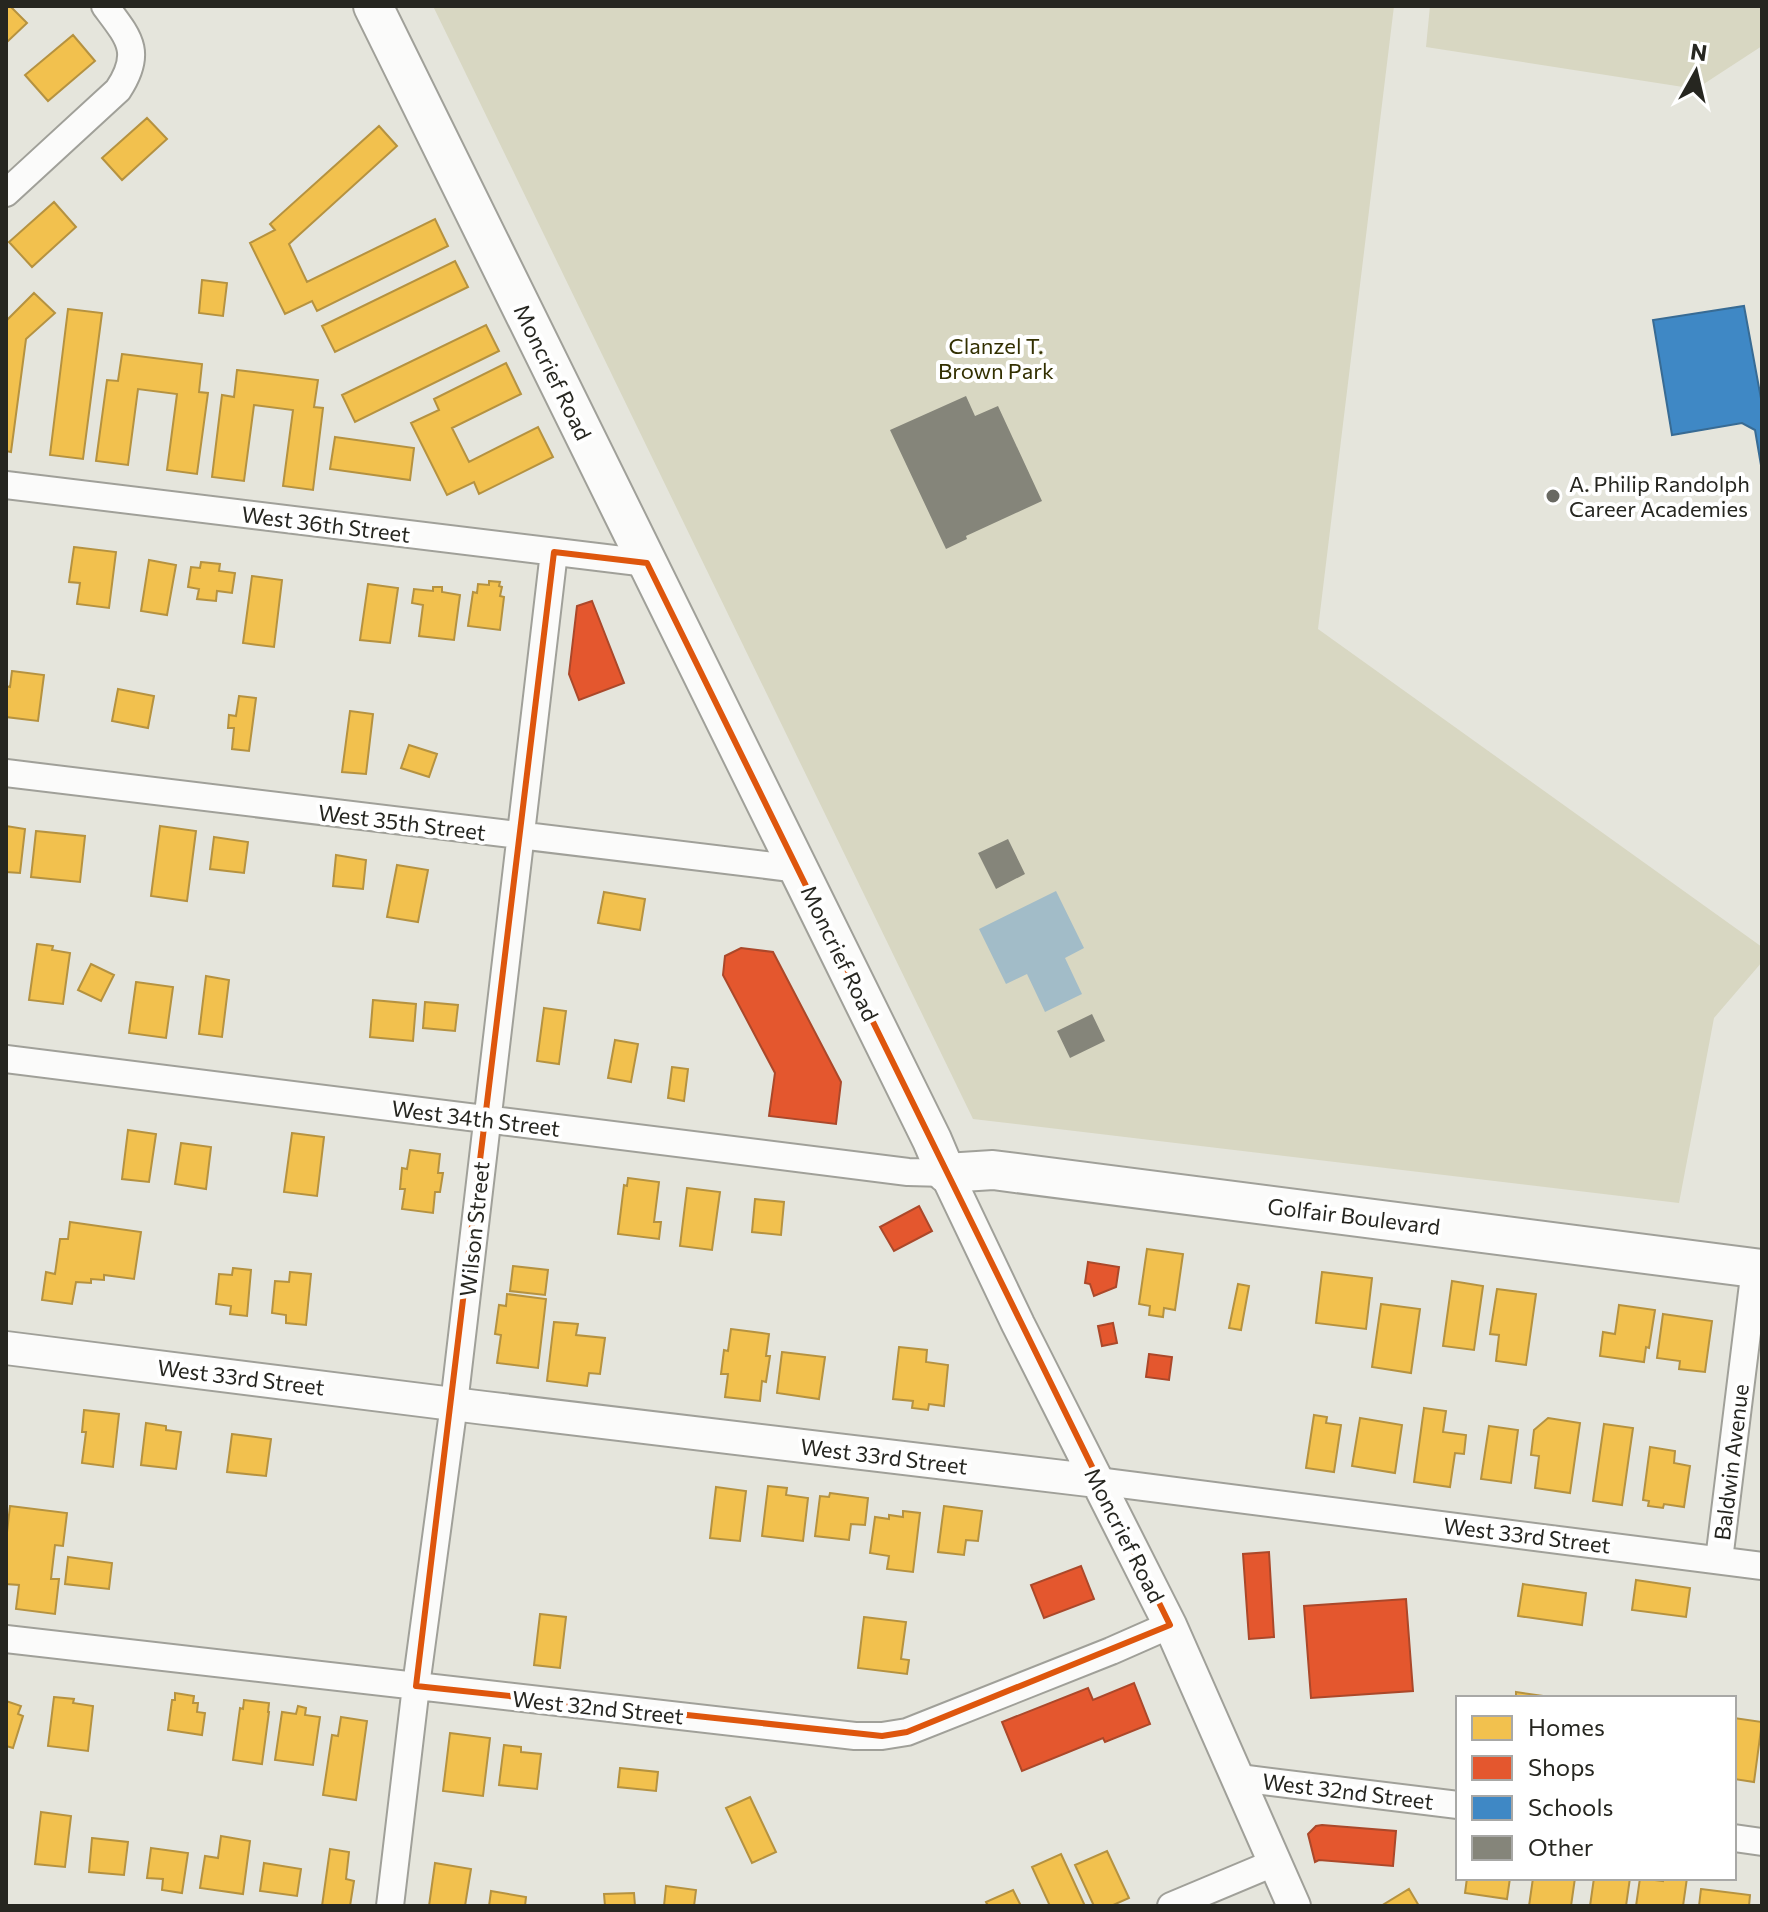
<svg xmlns="http://www.w3.org/2000/svg" width="1768" height="1912" font-family="Commissioner,sans-serif">
	<rect width="100%" height="100%" fill="#e5e5dc"/>
	<path fill="#d8d7c2" d="M433,6H1394L1318,629L1762,947V962L1714,1018L1679,1203L973,1119Z
		M1430,6H1762V46L1696,89L1426,47Z"/>
	<path fill="#a2bcc8" d="M1056,891L1084,948L1065,958L1082,994L1045,1012L1027,974L1006,984L979,929Z"/>
	<path fill="#f2c14e" stroke="#b59240" stroke-width="2" d="M6,6H10L27,23L6,43Z
		M73,35L95,61L48,101L25,75Z
		M147,118L167,139L122,180L102,158Z
		M379,126L397,146L289,244L307,282L435,219L448,246L317,311L312,301L285,314L250,243L275,230L270,224Z
		M54,202L76,227L32,267L9,242Z
		M455,261L468,287L335,352L322,326Z
		M202,280L227,283L223,316L199,313Z
		M34,293L55,313L26,339L11,452L6,451V321Z
		M68,309L102,313L83,459L50,455Z
		M486,325L499,351L355,422L342,395Z
		M122,354L202,364L199,392L208,393L197,474L167,470L177,394L138,389L128,465L96,461L107,380L118,381Z
		M506,363L521,394L452,428L469,462L538,427L553,457L479,494L474,482L447,495L411,423L439,410L434,399Z
		M237,370L318,380L314,407L323,408L313,490L283,486L293,410L254,405L244,481L212,477L222,395L234,397Z
		M335,437L414,448L410,480L330,469Z
		M74,547L116,552L109,608L77,604L80,583L69,582Z
		M149,560L176,565L167,615L141,611Z
		M201,562L220,564L219,571L235,573L232,593L217,591L216,601L197,599L199,589L188,587L191,567L200,568Z
		M252,576L282,580L274,647L243,643Z
		M489,581L500,582L499,586L502,587L500,596L504,597L500,630L468,626L473,592L477,593L478,584L489,585Z
		M368,584L398,588L390,643L360,640Z
		M433,587H442V592L460,595L454,640L419,636L423,605L412,603L414,589L433,591Z
		M12,671L44,675L38,721L6,717V686L10,687Z
		M118,689L154,696L148,728L112,721Z
		M239,696L256,698L249,751L232,749L234,728H228L229,715L236,716Z
		M350,711L373,714L366,774L342,772Z
		M409,745L437,754L429,777L401,768Z
		M6,826L25,829L20,873L6,872Z
		M160,826L196,831L187,901L151,896Z
		M36,831L85,836L80,882L31,877Z
		M214,837L248,842L244,873L210,869Z
		M336,855L366,860L363,889L333,886Z
		M397,865L428,870L418,922L387,917Z
		M604,892L645,899L640,930L598,923Z
		M37,944L53,946L52,950L70,953L63,1004L29,1000Z
		M91,964L114,975L101,1001L78,990Z
		M206,976L229,980L222,1037L199,1034Z
		M136,982L173,987L166,1038L129,1033Z
		M373,1000L416,1004L413,1041L370,1037Z
		M425,1002L458,1005L455,1031L423,1028Z
		M544,1008L566,1011L559,1064L537,1061Z
		M615,1040L638,1044L631,1082L608,1078Z
		M672,1067L688,1069L684,1101L668,1098Z
		M128,1130L156,1134L149,1182L122,1179Z
		M292,1133L324,1137L317,1196L284,1192Z
		M181,1143L211,1147L206,1189L175,1184Z
		M410,1150L440,1154L438,1173H443L440,1192H435L433,1213L402,1209L405,1189H400L402,1168L407,1169Z
		M628,1178L659,1182L654,1222H661L659,1239L618,1234L624,1185L627,1186Z
		M687,1188L720,1192L712,1250L680,1246Z
		M755,1199L784,1202L781,1235L752,1232Z
		M70,1222L141,1232L134,1279L104,1275V1280L91,1279V1283L76,1282L72,1304L42,1300L46,1272L55,1274L60,1239H68Z
		M1147,1249L1183,1254L1175,1310L1164,1308L1163,1317L1149,1315L1150,1306L1139,1304Z
		M513,1266L548,1270L545,1295L510,1291Z
		M233,1268L251,1270L247,1316L230,1314L231,1306L216,1304L219,1274L232,1275Z
		M290,1272L311,1274L306,1325L286,1323V1315L272,1313L275,1281L289,1282Z
		M1322,1272L1372,1278L1366,1329L1316,1323Z
		M1452,1281L1483,1286L1474,1350L1443,1346Z
		M1238,1284L1249,1286L1241,1330L1229,1328Z
		M1497,1289L1536,1294L1526,1365L1496,1361L1499,1335L1490,1334Z
		M507,1294L546,1299L538,1368L497,1363L501,1335L495,1334L499,1305L506,1306Z
		M1381,1304L1420,1309L1411,1373L1372,1367Z
		M1619,1305L1655,1310L1649,1348L1646,1347L1644,1362L1600,1356L1603,1332L1615,1334Z
		M1663,1314L1712,1321L1705,1372L1679,1369L1680,1361L1657,1358Z
		M554,1322L578,1324L576,1335L605,1338L600,1374L589,1373L587,1386L547,1381Z
		M731,1329L769,1334L766,1356H770L766,1382L762,1381L760,1401L725,1397L728,1374H721L724,1350L728,1351Z
		M899,1347L927,1350L926,1362L948,1365L944,1406L929,1404L928,1410L912,1408L913,1401L893,1399Z
		M782,1352L825,1357L819,1399L777,1393Z
		M1424,1408L1446,1411L1443,1432L1466,1435L1464,1454L1455,1453L1450,1487L1414,1482Z
		M84,1410L119,1414L113,1467L82,1463L86,1432H82Z
		M1314,1415L1327,1417L1326,1423L1341,1425L1334,1472L1306,1468Z
		M1360,1418L1402,1425L1395,1473L1352,1466Z
		M1548,1418L1580,1423L1570,1493L1535,1488L1539,1456L1531,1455L1534,1430Z
		M146,1423L166,1426V1430L181,1432L176,1469L141,1465Z
		M1604,1424L1633,1428L1622,1505L1593,1501Z
		M1489,1426L1518,1430L1511,1483L1481,1479Z
		M232,1434L271,1439L266,1476L227,1472Z
		M1650,1447L1675,1451L1674,1463L1690,1466L1684,1507L1664,1504L1663,1508L1648,1506L1649,1501L1643,1500Z
		M768,1486L787,1488L786,1495L808,1498L803,1541L762,1536Z
		M716,1487L746,1491L740,1541L710,1538Z
		M830,1493L868,1498L865,1525L851,1524L849,1540L815,1536L820,1496L829,1497Z
		M10,1506L67,1513L63,1546L55,1545L51,1579H59L55,1614L16,1609L19,1585L6,1584V1541Z
		M944,1506L982,1511L978,1541L966,1540L964,1555L938,1552Z
		M903,1511L920,1513L913,1572L887,1569L889,1556L870,1553L875,1517L889,1519V1515L903,1517Z
		M68,1557L112,1563L109,1589L65,1584Z
		M1636,1580L1690,1588L1686,1617L1632,1610Z
		M1523,1584L1586,1593L1582,1625L1518,1616Z
		M540,1614L566,1617L560,1668L534,1665Z
		M864,1617L906,1622L901,1659L909,1660L907,1674L858,1668Z
		M1516,1692L1551,1697V1698H1516Z
		M175,1693L194,1696L193,1703H198L197,1712L205,1713L202,1735L168,1730L172,1700H175Z
		M54,1697L74,1699L73,1703L93,1706L88,1751L48,1746Z
		M244,1700L269,1703L268,1712H269L262,1764L233,1760L240,1708L243,1709Z
		M6,1701L21,1706L18,1714L23,1716L13,1748L6,1746Z
		M298,1706L306,1708L305,1715L320,1717L313,1765L275,1760L282,1712L296,1714Z
		M341,1717L367,1721L356,1800L323,1795L332,1735L338,1736Z
		M1734,1718L1762,1722L1754,1782L1734,1779Z
		M450,1733L490,1738L483,1796L443,1791Z
		M504,1745L521,1747V1752L541,1754L537,1789L499,1785Z
		M620,1768L658,1772L656,1791L618,1787Z
		M750,1797L776,1852L752,1863L726,1808Z
		M41,1812L71,1816L65,1867L35,1864Z
		M221,1836L250,1841L243,1894L200,1888L205,1856L218,1858Z
		M92,1838L128,1842L124,1875L89,1872Z
		M151,1848L188,1853L182,1893L162,1890L163,1879L147,1878Z
		M330,1849L349,1852L346,1879L354,1881L350,1906H322Z
		M1107,1851L1129,1898L1111,1906H1094L1075,1865Z
		M1061,1854L1085,1906H1050L1032,1867Z
		M264,1863L301,1869L297,1896L260,1891Z
		M435,1863L471,1869L465,1906H429Z
		M1467,1878H1510L1507,1899L1465,1893Z
		M1533,1878H1575L1571,1906H1529Z
		M1594,1878H1630L1626,1906H1590Z
		M1640,1878L1663,1881V1878H1687L1683,1906H1636Z
		M666,1886L696,1890L694,1906H664Z
		M1409,1889L1419,1906H1381Z
		M1701,1889L1750,1895L1749,1906H1699Z
		M1013,1890L1021,1906H988L986,1902Z
		M491,1891L526,1897L525,1906H489Z
		M634,1893L635,1906H605L604,1894Z"/>
	<path fill="#e4572e" stroke="#ab482a" stroke-width="2" d="M592,601L624,683L579,700L569,674L577,606Z
		M741,948L773,952L841,1082L836,1124L769,1116L775,1073L723,975L725,956Z
		M919,1206L932,1231L894,1251L880,1227Z
		M1088,1262L1119,1267L1116,1287L1094,1296L1090,1284L1085,1283Z
		M1113,1323L1117,1343L1102,1346L1098,1326Z
		M1149,1354L1172,1357L1169,1380L1146,1377Z
		M1269,1552L1274,1637L1249,1639L1243,1554Z
		M1081,1566L1094,1599L1044,1618L1031,1585Z
		M1406,1599L1413,1691L1311,1698L1304,1606Z
		M1134,1683L1150,1724L1105,1742L1103,1738L1022,1771L1002,1722L1088,1688L1093,1700Z
		M1322,1825L1396,1831L1393,1866L1319,1860L1315,1862L1308,1834L1316,1826Z"/>
	<path fill="#3f88c5" stroke="#386b94" stroke-width="2" d="M1744,306L1762,404V471L1755,430L1742,423L1672,435L1653,320Z"/>
	<path fill="#85857a" d="M966,396L975,416L998,406L1042,501L966,536L967,539L946,549L890,430Z
		M1008,839L1025,874L996,889L978,853Z
		M1092,1014L1105,1041L1070,1058L1057,1031Z"/>
	<g fill="none" stroke-linecap="round" stroke-linejoin="round">
		<g stroke="#a0a099" stroke-width="30">
			<path id="minor" d="M6,193L118,90C143,52 129,38 105,6
				M6,485L647,563
				M6,773L799,869
				M6,1059L908,1172L946,1173
				M1097,1481L1762,1566
				M1719,1560L1755,1268
				M6,1639L855,1736H882L907,1732L1111,1651L1170,1625
				M1239,1778L1458,1805
				M1734,1838L1762,1842
				M390,1906L416,1686L454,1404L554,552
				M1171,1906L1276,1862"/>
		</g>
		<g stroke="#a0a099" stroke-width="36">
			<path id="tertiary" d="M946,1173L1018,1324L1170,1625L1294,1906
				M6,1348L485,1408L1097,1481"/>
		</g>
		<g stroke="#a0a099" stroke-width="42">
			<path id="secondary" d="M373,6L932,1140L946,1173L993,1170L1762,1269"/>
		</g>
		<use href="#minor" stroke="#fbfbfa" stroke-width="26"/>
		<use href="#tertiary" stroke="#fbfbfa" stroke-width="32"/>
		<use href="#secondary" stroke="#fbfbfa" stroke-width="38"/>
	</g>
	<path fill="none" stroke="#de560d" stroke-width="6" stroke-linejoin="round" d="M554,552L647,563L1170,1625L907,1732L882,1736L416,1686Z"/>
	<circle fill="#696962" stroke="#fff" stroke-width="3" cx="1553" cy="496" r="8"/>
	<g text-anchor="middle" dominant-baseline="central" stroke-width="8" stroke-linejoin="round" paint-order="stroke">
		<g font-size="22" fill="#322f00" stroke="#fff">
			<text x="996" y="345">Clanzel T.<tspan x="996" dy="25">Brown Park</tspan></text>
		</g>
		<g font-size="22" fill="#262620" stroke="#fff">
			<text transform="translate(553 372) rotate(64)">Moncrief Road</text>
			<text transform="translate(326 524) rotate(7)">West 36th Street</text>
			<text transform="translate(402 822) rotate(7)">West 35th Street</text>
			<text transform="translate(840 953) rotate(64)">Moncrief Road</text>
			<text transform="translate(476 1118) rotate(7)">West 34th Street</text>
			<text transform="translate(1354 1216) rotate(7)">Golfair Boulevard</text>
			<text transform="translate(474 1229) rotate(-84)">Wilson Street</text>
			<text transform="translate(241 1377) rotate(7)">West 33rd Street</text>
			<text transform="translate(884 1456) rotate(7)">West 33rd Street</text>
			<text transform="translate(1731 1462) rotate(-83)">Baldwin Avenue</text>
			<text transform="translate(1125 1535) rotate(63)">Moncrief Road</text>
			<text transform="translate(1527 1535) rotate(7)">West 33rd Street</text>
			<text transform="translate(598 1707) rotate(6)">West 32nd Street</text>
			<text transform="translate(1348 1791) rotate(7)">West 32nd Street</text>
		</g>
		<g font-size="22" fill="#262620" stroke="#fff" text-anchor="start">
			<text x="1569" y="483">A. Philip Randolph<tspan x="1569" dy="25">Career Academies</tspan></text>
		</g>
	</g>
	<rect width="1768" height="1912" fill="none" stroke="#262620" stroke-width="16"/>
	<rect x="1456" y="1696" width="280" height="184" fill="#ffffff" stroke="#a8a8a6" stroke-width="2"/>
	<rect x="1472" y="1716" width="40" height="24" fill="#f2c14e" stroke="#a8a8a6" stroke-width="2"/>
	<text x="1528" y="1736" font-size="24" fill="#262620">Homes</text>
	<rect x="1472" y="1756" width="40" height="24" fill="#e4572e" stroke="#a8a8a6" stroke-width="2"/>
	<text x="1528" y="1776" font-size="24" fill="#262620">Shops</text>
	<rect x="1472" y="1796" width="40" height="24" fill="#3f88c5" stroke="#a8a8a6" stroke-width="2"/>
	<text x="1528" y="1816" font-size="24" fill="#262620">Schools</text>
	<rect x="1472" y="1836" width="40" height="24" fill="#85857a" stroke="#a8a8a6" stroke-width="2"/>
	<text x="1528" y="1856" font-size="24" fill="#262620">Other</text>
	<g transform="translate(1696 72) rotate(8)" stroke="#ffffff" stroke-width="6" paint-order="stroke">
	<path d="M0-6L14 30L0 20L-14 30Z" fill="#262620"/>
	<text y="-12" font-size="22" font-weight="bold" text-anchor="middle" fill="#262620">N</text>
	</g>
</svg>
